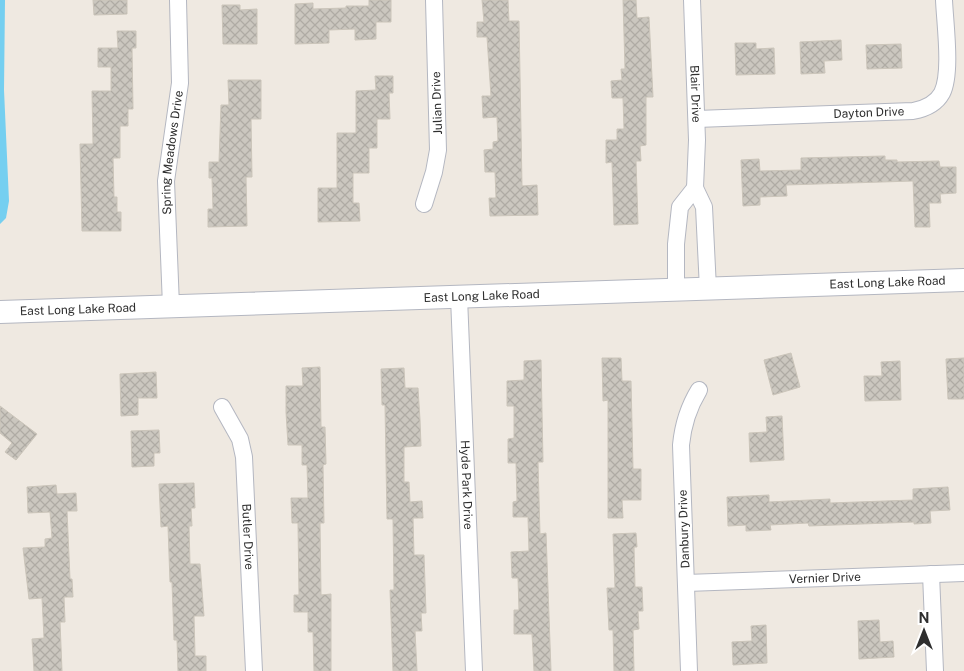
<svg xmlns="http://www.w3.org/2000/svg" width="964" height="671" font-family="'Public Sans',sans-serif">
	<defs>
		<pattern id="building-cross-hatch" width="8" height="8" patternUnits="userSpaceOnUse" patternTransform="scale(1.25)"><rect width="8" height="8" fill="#cbc7bf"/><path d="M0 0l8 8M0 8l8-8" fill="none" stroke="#afaba4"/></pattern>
	</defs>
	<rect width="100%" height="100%" fill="#efe9e1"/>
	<path fill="#75cff0" d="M0,0H5L4,90L9,201L6,218L0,224Z"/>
	<path fill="url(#building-cross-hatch)" stroke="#cbc5ba" d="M93,0H127V14L94,15Z
		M369,0H391V22H376V39L355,40V29L329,30V43L295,44V4L313,3V9L346,8V6H369Z
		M482,0H508L509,21H519L522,186L537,185L538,215L490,216L489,198H496L495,172H485L484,150L493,149V142L498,141L497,117L483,118L482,96H491L487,37H477V22H484Z
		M623,0H636L637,18L649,17L653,97H646V145L640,146L641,161H636L638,224L614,225L612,162L606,163V140H617V129H624L623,98H612L611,81L622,80L621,69H625Z
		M222,5H240V10L257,9V44H223Z
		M117,31H136V48H132L133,109H128V126H120V158H113L114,197H117V212H121V231H82L80,144H93L92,91H111V67H98V48H118Z
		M841,40L842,60L824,61L825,73L801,74L800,42Z
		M735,43H756V49L774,48L775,74L736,75Z
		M901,44L902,68L867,69L866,45Z
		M375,76H393V93H389L390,119H377V148H369V173H353V203H359L360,221L318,222V188H337V133H356V91L376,90Z
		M228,80H261V119H251L252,177H246L247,226L208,227V209H213L212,178H209V162H219L221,105H229Z
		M885,156V160H897V162L939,161L940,167H956V193L940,194L941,203H929L930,227H915L913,181L786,185L787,196L760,197V205L743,206L741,160L759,159L760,171L801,170V158Z
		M791,353L800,387L773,395L764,360Z
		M602,358H621L622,381H631L633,469H641V500H622L623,518H608V400L603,401Z
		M964,358V399H948L946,359Z
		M541,360L543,462H538L540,534L546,533L551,671H534L532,634H514V610H519L518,578H512L511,552L529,551L528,517H513V502L517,501L516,463H508V439L514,438V406H507V381L524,380V361Z
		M900,361L901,400L865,401L864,376H882L881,362Z
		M320,367L321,427H325L326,464L323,465L324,523H320L321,595L331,594V671H314L313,632H308V612H294V595H299L298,523H292L291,498H308L307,465H302V445H288L286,412V386H303L302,368Z
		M404,368L405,388H418L420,420L421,446L404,447V482H409L410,502L422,501L423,518H413L414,555H424L426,613H421L422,631H415L417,671H393L390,590H394L393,519H387L385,405H382L381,369Z
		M156,372L157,398H138V415L121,416L120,374Z
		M0,406L37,434L16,460L5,452L12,443L0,433Z
		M782,416L784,460L750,462L749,433L767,432L766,417Z
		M159,430L160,453H154V466L132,467L131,431Z
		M194,483L195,508H191L192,526H189L190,564H200L204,616H194L195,656H206V671H178L177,640H174L172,582H170L168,526L161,527L159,484Z
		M56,485L57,494L76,493L77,511H67L70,579H72L73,597H64L65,622H60L62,671H34L32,639L44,638L42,598L29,599L23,548L45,547V539L52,538L50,512L28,513L27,487Z
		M948,487L950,510L930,511L931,523L914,524V522L809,526L808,523L770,525L771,530L746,531V525L728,526L727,497L769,495V502L830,499V503L913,500V489Z
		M636,533L637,547H634L635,587H642L643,611H638L639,629L633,630L634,671H614L613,630H609L607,588H615L613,534Z
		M879,620L880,642L893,641L894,657L859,659L858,621Z
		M766,625L767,663L733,665L732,642L752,641L751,626Z"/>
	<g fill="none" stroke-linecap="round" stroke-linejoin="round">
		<g stroke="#b4b7c1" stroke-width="18">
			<g id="street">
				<path id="s1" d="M692,0L697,140L695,188"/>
				<path id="s2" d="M697,119L913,111C924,109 936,104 942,93C952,73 945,24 944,0"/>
				<path d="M424,204L434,172L438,150L434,0"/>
				<path d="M676,290V244L680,207L695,188L704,207L708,289"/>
				<path id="s3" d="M459,297L474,671"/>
				<path id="s4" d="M171,306L166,181L180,83L178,0"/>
				<path id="s5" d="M222,407L240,439L244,457L254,671"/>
				<path d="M931,574L935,671"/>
				<path id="s6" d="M686,583L964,573"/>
				<path d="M689,671L681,445C683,424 688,408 699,390"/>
			</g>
		</g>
		<g stroke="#b4b7c1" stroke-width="24">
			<g id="secondary">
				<path id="s7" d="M0,312L964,280"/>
			</g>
		</g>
		<use href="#street" stroke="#fff" stroke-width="16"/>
		<use href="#secondary" stroke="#fff" stroke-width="22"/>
	</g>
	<g text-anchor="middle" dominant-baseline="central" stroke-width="4" stroke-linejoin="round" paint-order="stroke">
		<g font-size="12" fill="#2e2e2e" stroke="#fff">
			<text stroke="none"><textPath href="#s1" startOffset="94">Blair Drive</textPath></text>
			<text transform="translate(437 103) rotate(-92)">Julian Drive</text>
			<text stroke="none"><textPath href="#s2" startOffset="172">Dayton Drive</textPath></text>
			<text stroke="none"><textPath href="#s4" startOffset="154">Spring Meadows Drive</textPath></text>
			<text stroke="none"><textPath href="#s7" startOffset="888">East Long Lake Road</textPath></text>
			<text stroke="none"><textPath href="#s7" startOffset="482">East Long Lake Road</textPath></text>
			<text stroke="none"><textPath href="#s7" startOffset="78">East Long Lake Road</textPath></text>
			<text stroke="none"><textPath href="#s3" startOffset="188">Hyde Park Drive</textPath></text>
			<text transform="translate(684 529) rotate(-92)">Danbury Drive</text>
			<text stroke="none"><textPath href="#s5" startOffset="135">Butler Drive</textPath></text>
			<text stroke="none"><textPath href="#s6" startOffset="139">Vernier Drive</textPath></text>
		</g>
	</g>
	<g transform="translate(924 631)" stroke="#ffffff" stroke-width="4" paint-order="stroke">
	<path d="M0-4L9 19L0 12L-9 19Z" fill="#2e2e2e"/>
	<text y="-8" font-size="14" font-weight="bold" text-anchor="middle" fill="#2e2e2e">N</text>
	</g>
</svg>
